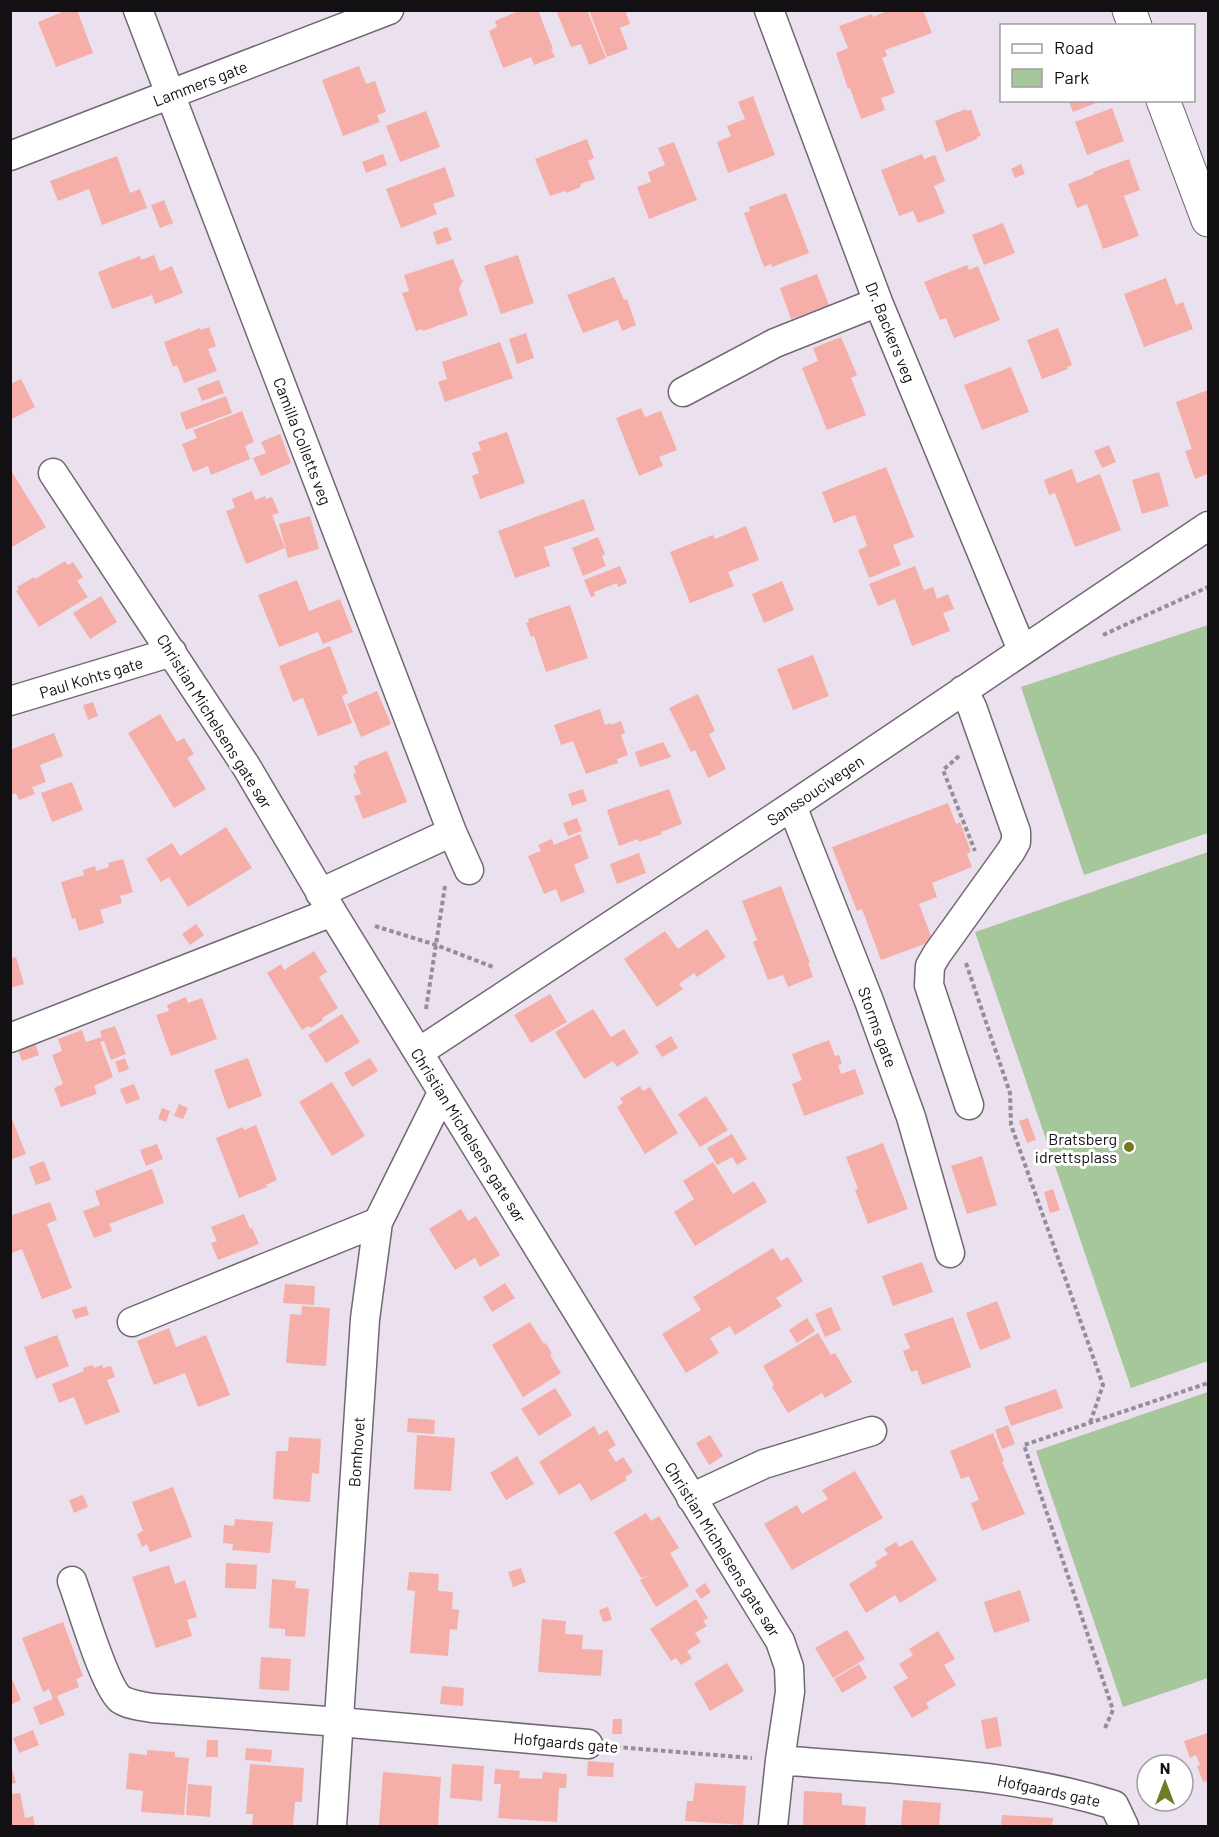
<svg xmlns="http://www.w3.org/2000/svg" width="1219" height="1837" font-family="Barlow,sans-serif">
	<rect width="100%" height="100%" fill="#ebe0ed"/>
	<path fill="#a6c69c" d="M1208,625V833L1084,875L1021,687Z
		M1208,852V1361L1131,1388L975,932Z
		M1208,1392V1678L1123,1707L1036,1451Z"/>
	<path fill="#f5afa8" d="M67,10H77L93,53L56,67L38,22Z
		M521,10H538L553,49H551L555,57L534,65L531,57L503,68L489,31L497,27L495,21Z
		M556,10H587L606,58L589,65L581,44L571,47Z
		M589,10H625L630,24L620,28L628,49L607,57Z
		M889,10H923L932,33L885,50L887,56L882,58L895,93L881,98L885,110L861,119L850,88L848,89L836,53L848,48L839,26L872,14L873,17Z
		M359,66L366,84L375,81L386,112L377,115L380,122L343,136L322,80Z
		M753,96L775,155L728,173L717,142L731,136L727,126L745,119L738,102Z
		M1068,100H1101V101L1073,112Z
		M1112,108L1124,141L1087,155L1075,122Z
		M966,109L967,111L971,110L981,136L977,137V139L946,152L935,121Z
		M426,111L440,147L400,162L386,126Z
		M587,139L594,158L588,161L595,179L580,184L581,187L566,193L565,191L550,196L535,159Z
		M674,142L697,200L649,219L637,187L651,182L648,172L665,165L658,148Z
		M383,154L387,165L366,173L362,162Z
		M922,154L924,159L935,155L945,181L934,186L945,213L918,223L913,211L899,216L881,170Z
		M117,156L130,193L140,189L147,208L102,225L89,189L58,201L50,181Z
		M1129,159L1140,190L1124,196L1139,236L1103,249L1087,204L1077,208L1068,184L1094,174L1093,172Z
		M1021,164L1025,174L1015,178L1011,169Z
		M445,167L455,196L433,204L437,214L401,228L386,189Z
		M786,193L809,253L772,267L771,264L764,267L744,213L750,211L749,207Z
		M164,200L173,223L160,228L151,205Z
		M1003,223L1015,253L984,265L972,235Z
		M447,227L452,240L437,245L433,232Z
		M154,255L160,271L172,266L183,293L155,304L152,295L112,309L98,272L140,256L141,260Z
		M518,255L534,303L501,314L484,266Z
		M453,259L461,279L463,280L459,289L468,315L423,331L422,329L416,331L402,293L409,291L404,275Z
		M967,265L969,270L978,266L1000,320L954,338L946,318L940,320L924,282Z
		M817,274L829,305L791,319L780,288Z
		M614,277L624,300L627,299L636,325L622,331L618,320L583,333L567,295Z
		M1166,278L1176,305L1183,302L1193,329L1144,347L1124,294Z
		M209,327L216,346L208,349L217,371L184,383L177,365L173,367L164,342L200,328L201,330Z
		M1058,328L1072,365L1067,367L1068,369L1042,379L1027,340Z
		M526,333L534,358L517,364L509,339Z
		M841,337L857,375L851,378L866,415L827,430L802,368L818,361L813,348Z
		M500,342L513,378L445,402L438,382L447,379L442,362Z
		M1011,367L1029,412L982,430L964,385Z
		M21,379L35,407L10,420V384Z
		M219,380L224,393L202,401L197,388Z
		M1208,390V474L1195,479L1185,451L1192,449L1176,402Z
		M226,396L232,413L186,430L180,413Z
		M641,408L645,417L661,411L677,450L659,457L663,466L639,476L616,418Z
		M242,411L254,442L245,446L250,459L211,475L208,466L193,472L182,444L197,438L193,430Z
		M507,432L525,483L480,499L472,476L479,473L472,453L481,450L478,442Z
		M280,434L291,463L261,476L253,458L266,453L261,442Z
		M1109,445L1116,462L1102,468L1094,451Z
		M886,467L914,537L893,545L901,565L869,578L858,550L867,546L855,515L834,523L822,492Z
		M10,469L46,527L12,547L10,544Z
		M1072,469L1077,483L1100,474L1121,530L1075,547L1055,493L1049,495L1044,480Z
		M1159,472L1169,506L1142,514L1132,480Z
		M252,491L255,500L265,496L266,499L272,497L279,513L272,515L285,548L246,564L226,511L235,508L232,499Z
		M584,499L595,530L544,547L550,566L515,578L498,531Z
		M310,516L319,549L288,558L279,524Z
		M746,526L759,560L728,572L734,586L690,603L670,552L713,535L715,539Z
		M598,537L605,554L602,556L606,566L583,576L572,548Z
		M65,561L68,565L73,562L83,577L77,581L88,597L39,627L16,591L19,589L17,587L34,577L35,579Z
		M620,566L627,583L618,587L617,583L594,592L595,596L591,597L584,580Z
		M915,566L924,590L933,587L937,599L948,594L954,609L943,613L950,631L912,646L895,599L878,606L869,584Z
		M297,580L309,611L340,599L353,632L323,644L318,632L279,647L258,595Z
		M782,581L794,610L764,623L752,594Z
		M101,596L117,622L90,639L73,613Z
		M570,605L588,658L546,672L534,636L531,637L526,623L529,622L528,619Z
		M330,646L348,693L342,696L352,723L318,736L303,698L293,702L279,666Z
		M813,655L829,696L793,710L777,669Z
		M377,691L391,724L361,737L347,704Z
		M698,694L715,731L709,734L726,769L708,778L695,750L691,752L669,708Z
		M93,702L98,716L88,720L83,705Z
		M600,709L605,725L611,723V725L621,721L625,733L621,735L628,755L617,759L618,763L586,774L573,741L561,745L554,725Z
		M160,714L177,742L184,738L194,754L187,758L206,789L174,808L128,733Z
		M54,733L63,756L40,765L46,782L32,787L35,794L19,800L16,793L10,795V750Z
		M663,742L671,757L640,767L635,752Z
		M387,751L407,802L363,819L354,796L361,794L353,774L356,773L354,766L359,764L358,762Z
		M72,782L83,810L52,822L41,793Z
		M583,789L587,801L572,806L568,794Z
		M669,789L682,824L661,832L662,834L639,842L638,839L619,846L607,810Z
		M948,803L956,824L960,822L971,852L967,854L972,867L932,883L937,897L919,904L933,941L881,960L862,909L857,911L832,847Z
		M577,818L582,831L568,836L563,823Z
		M226,827L252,868L188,907L169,877L161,882L146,859L172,843L180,856Z
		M580,834L589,858L574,865L585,892L561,902L556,889L544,894L528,856L541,851L538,845L552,839L554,845Z
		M639,853L646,873L617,884L610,864Z
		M123,859L133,892L120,896L122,903L100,910L104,923L79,931L75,918L72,919L61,882L84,875L83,870L95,866L96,871L109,867L108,863Z
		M781,886L810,963H808L813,977L788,987L783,975L768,980L753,942L757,940L742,901Z
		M196,924L204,935L190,945L182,934Z
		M707,929L726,957L697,977L694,973L679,984L683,989L657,1007L624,959L665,931L678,949Z
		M314,951L327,972L319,977L338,1008L322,1018L323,1020L311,1028L309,1026L302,1030L267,973L281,964L284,970Z
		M16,957L24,984L10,988V959Z
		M550,994L567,1022L531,1043L514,1015Z
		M186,997L188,1003L202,998L217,1039L171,1056L156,1015L169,1011L167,1005Z
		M593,1009L611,1037L624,1029L639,1053L617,1067L613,1061L584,1079L555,1032Z
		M342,1014L360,1042L326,1063L308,1035Z
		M115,1026L126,1054L111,1060L104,1041L100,1042L113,1077L94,1086L97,1094L61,1107L54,1088L63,1084L52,1055L62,1051L58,1039L82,1030L86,1042L102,1037L100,1031Z
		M671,1036L678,1048L662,1057L655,1046Z
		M829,1040L835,1056L839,1055L842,1064L838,1065L841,1074L855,1069L864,1094L804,1116L792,1084L802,1080L792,1054Z
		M34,1041L39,1055L22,1061L17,1047Z
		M125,1058L129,1069L119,1073L115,1062Z
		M248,1058L262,1096L228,1109L214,1070Z
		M370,1058L378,1071L352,1087L344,1073Z
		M332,1082L365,1136L332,1156L299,1102Z
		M134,1084L140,1099L126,1104L120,1089Z
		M640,1086L643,1091L650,1087L678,1133L645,1154L617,1107L623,1103L620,1098Z
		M706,1096L728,1130L700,1147L678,1114Z
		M179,1104L188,1108L183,1119L174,1116Z
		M162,1108L170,1111L166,1122L158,1119Z
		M10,1114L26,1154L10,1160Z
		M1028,1118L1036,1140L1027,1143L1019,1121Z
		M256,1125L277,1180L266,1185L267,1187L239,1198L216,1138L243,1127L244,1130Z
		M732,1134L747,1159L737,1165L732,1157L717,1165L707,1148Z
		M883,1143L908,1209L868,1224L855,1190L858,1189L846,1157Z
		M157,1144L163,1159L146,1166L140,1150Z
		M982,1156L997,1205L967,1214L951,1166Z
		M44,1161L51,1180L36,1185L29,1167Z
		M713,1162L733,1194L754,1181L767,1202L695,1246L674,1212L694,1199L683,1181Z
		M152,1169L164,1203L109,1224L112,1231L94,1238L83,1211L100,1205L95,1191Z
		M1053,1189L1060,1210L1050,1213L1044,1192Z
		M50,1202L57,1220L47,1224L72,1288L42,1299L22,1249L10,1254V1216Z
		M461,1209L468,1221L476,1216L500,1255L480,1267L475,1258L455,1270L429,1229Z
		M244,1214L250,1229L252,1228L259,1244L218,1260L211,1243L217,1241L211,1227Z
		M773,1248L781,1261L788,1257L803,1281L776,1298L782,1306L735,1335L730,1326L710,1338L719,1353L686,1373L662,1334L701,1310L693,1297Z
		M922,1262L933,1292L893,1306L882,1276Z
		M505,1283L515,1298L492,1312L483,1297Z
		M285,1284L315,1286L314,1305L283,1303Z
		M997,1301L1011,1338L980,1350L966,1313Z
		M86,1306L89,1315L75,1319L72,1310Z
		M302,1306L330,1308L326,1366L286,1363L290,1314L301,1315Z
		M831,1307L841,1330L825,1337L815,1314Z
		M953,1317L971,1367L922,1385L917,1370L911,1372L903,1351L910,1348L904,1334Z
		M807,1318L815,1331L797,1343L789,1330Z
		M530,1322L544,1344L546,1343L552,1354L550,1355L561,1373L523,1397L492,1345Z
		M169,1328L176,1347L206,1335L230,1395L198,1407L185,1373L154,1385L137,1341Z
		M818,1333L831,1355L835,1353L852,1382L825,1398L822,1393L788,1413L772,1387L774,1385L763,1366Z
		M57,1335L69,1366L36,1379L24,1347Z
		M92,1365L94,1368L102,1365L103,1368L111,1366L115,1377L107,1380L120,1412L85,1425L74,1397L59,1403L52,1384L84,1371L83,1368Z
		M555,1388L572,1415L539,1436L521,1409Z
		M1056,1389L1063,1408L1011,1426L1004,1407Z
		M408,1418L435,1420L434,1434L407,1432Z
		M1008,1425L1015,1444L1002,1449L995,1430Z
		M594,1426L599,1435L607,1430L616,1445L608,1450L616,1462L623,1457L633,1472L625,1477L627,1480L591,1501L580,1483L559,1495L539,1462Z
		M993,1433L1004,1461L1002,1462L1025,1514L982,1531L971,1503L979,1500L969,1476L961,1479L950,1451Z
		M417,1435L455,1438L451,1491L414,1489Z
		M710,1435L723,1456L709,1465L696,1443Z
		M289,1437L321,1439L319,1474L312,1473L310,1502L273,1499L276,1451H288Z
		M517,1456L534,1484L506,1500L490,1473Z
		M855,1471L883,1518L792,1570L764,1524L797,1505L802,1514L828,1499L822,1490Z
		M173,1487L192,1537L150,1552L147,1544L142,1547L137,1534L143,1531L132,1502Z
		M83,1495L88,1507L74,1513L69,1500Z
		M646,1513L651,1521L659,1516L679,1548L670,1553L689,1586L656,1607L640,1580L648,1576L641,1578L614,1532Z
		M235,1519L273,1522L270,1553L232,1550L233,1544L223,1543L224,1525L234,1526Z
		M912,1540L937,1580L900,1603L895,1595L866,1613L849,1584L877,1566L875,1562L888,1554L884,1549L896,1542L899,1547Z
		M226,1563L257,1565L256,1589L225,1588Z
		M169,1565L175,1584L185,1580L197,1617L187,1620L192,1636L156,1648L132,1577Z
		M521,1568L526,1582L513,1587L508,1572Z
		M409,1572L439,1574L438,1591L453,1592L452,1609L459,1610L457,1630L450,1629L448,1656L410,1653L415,1591L407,1590Z
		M272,1579L296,1581L295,1588L309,1589L305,1637L285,1636V1629L269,1628Z
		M705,1583L711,1592L701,1599L695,1590Z
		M1020,1590L1030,1621L994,1633L984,1602Z
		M696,1599L708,1618L703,1621L707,1626L695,1633L701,1642L687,1651L692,1658L681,1665L676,1658L671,1661L650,1629Z
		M608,1607L612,1620L603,1622L599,1610Z
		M542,1619L566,1621L565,1634L583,1635L582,1649L603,1650L601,1676L538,1672Z
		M63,1622L83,1676L76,1679L79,1687L57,1696L65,1715L40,1725L33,1707L53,1699L49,1689L43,1692L22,1638Z
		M847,1630L865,1659L833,1678L815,1648Z
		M938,1631L955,1659L944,1665L956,1685L926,1703L929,1708L912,1718L893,1687L908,1678L899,1664L913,1655L909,1649Z
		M261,1657L291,1659L289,1691L259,1689Z
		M727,1663L744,1691L710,1711L694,1683Z
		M859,1664L867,1678L842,1693L834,1679Z
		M10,1674L21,1700L10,1705Z
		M442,1686L464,1688L463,1706L440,1704Z
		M997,1717L1002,1746L986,1749L981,1720Z
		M613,1719H622V1734H612Z
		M33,1730L39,1745L19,1753L13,1738Z
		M1208,1733V1788L1206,1781L1203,1782L1197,1766L1200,1765L1196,1755L1190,1758L1184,1741Z
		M207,1740H218V1757H206Z
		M246,1748L272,1750L271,1762L245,1760Z
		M147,1750L175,1752V1757L189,1758L184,1815L141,1812L143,1791L126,1789L129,1753L147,1755Z
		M588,1761L614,1763L613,1777L587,1776Z
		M10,1763L16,1783L10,1784Z
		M250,1764L304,1768L302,1802H295L293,1826H252L253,1814H246Z
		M452,1764L484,1766L482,1801L450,1798Z
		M495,1769L520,1771L519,1778L542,1779L543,1772L567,1774L566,1788H559L557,1822L498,1818L501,1784H494Z
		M383,1772L441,1777L438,1826L379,1825Z
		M695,1783L746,1786L743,1825L685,1821L687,1801H693Z
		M188,1784L212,1786L210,1817L186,1815Z
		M804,1791L842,1793V1805L866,1807L865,1826H803Z
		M20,1793L25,1818L33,1816L35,1826H10V1794Z
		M903,1800L941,1803L939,1826H901Z
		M1002,1815L1053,1818L1052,1826H1001Z"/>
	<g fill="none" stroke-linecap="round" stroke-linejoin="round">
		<g stroke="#716873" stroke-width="31">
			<path id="minor" d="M138,10L452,832L469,870
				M769,10L878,302L1022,650
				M10,156L389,10
				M683,392L775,343L878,302
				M53,473L246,766L332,912L780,1641L789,1667L790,1692L780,1760L773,1826
				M963,690L972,707L1016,832V842L1011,851L937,954L930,966L929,985L969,1105
				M10,701L172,652
				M792,806L869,1001L911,1117L950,1253
				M320,893L452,832
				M10,1038L332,912
				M419,1052L792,806L1208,526
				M132,1322L378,1222
				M691,1498L764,1464L872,1431
				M72,1581C81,1605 104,1685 120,1699C129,1705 141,1706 152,1708L339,1722L588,1744
				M780,1760C891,1770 1006,1771 1114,1805L1124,1826
				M332,1826L365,1319L378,1222L442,1093"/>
		</g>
		<g stroke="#716873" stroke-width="35">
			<path id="major" d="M1129,10L1135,26
				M1163,100L1208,220"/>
		</g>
		<path stroke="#958e97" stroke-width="4" stroke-dasharray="4.5 3" stroke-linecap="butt" d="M1103,635L1208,587
			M959,756L943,770L975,851
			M375,926L436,945L493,967
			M966,963L1010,1093L1011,1125L1103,1385L1090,1423
			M426,1009L445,886
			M1105,1728L1113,1710L1024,1445L1208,1383
			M616,1747L752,1758"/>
		<use href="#minor" stroke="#fff" stroke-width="28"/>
		<use href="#major" stroke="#fff" stroke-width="33"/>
	</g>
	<circle fill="#727a25" stroke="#fff" stroke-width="2" cx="1129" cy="1147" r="6"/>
	<g text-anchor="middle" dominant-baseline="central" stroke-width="6" stroke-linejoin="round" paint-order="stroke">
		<g font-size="16" fill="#131014" stroke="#fff">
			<text transform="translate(200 83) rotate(-21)">Lammers gate</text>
			<text transform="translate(891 332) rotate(68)">Dr. Backers veg</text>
			<text transform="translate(303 441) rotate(69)">Camilla Colletts veg</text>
			<text transform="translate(91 677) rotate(-17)">Paul Kohts gate</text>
			<text transform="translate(215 721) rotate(58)">Christian Michelsens gate sør</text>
			<text transform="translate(815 790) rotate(-34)">Sanssoucivegen</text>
			<text transform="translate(878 1027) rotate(70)">Storms gate</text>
			<text transform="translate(469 1135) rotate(58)">Christian Michelsens gate sør</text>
			<text transform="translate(356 1452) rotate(-86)">Bomhovet</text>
			<text transform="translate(723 1549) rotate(58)">Christian Michelsens gate sør</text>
			<text transform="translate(566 1742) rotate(5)">Hofgaards gate</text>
			<text transform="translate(1049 1790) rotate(12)">Hofgaards gate</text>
		</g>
		<g font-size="16" fill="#131014" stroke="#fff" text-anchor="end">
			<text x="1117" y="1138">Bratsberg<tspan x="1117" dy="18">idrettsplass</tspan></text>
		</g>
	</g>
	<rect width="1219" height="1837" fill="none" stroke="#131014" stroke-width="24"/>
	<rect x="1000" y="24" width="195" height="78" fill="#ffffff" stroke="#a19fa1" stroke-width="1.5"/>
	<rect x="1012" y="44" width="30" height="9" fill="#ffffff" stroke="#a19fa1" stroke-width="1.5"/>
	<text x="1054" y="54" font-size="18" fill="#131014">Road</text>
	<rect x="1012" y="69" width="30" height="18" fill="#a6c69c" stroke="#a19fa1" stroke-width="1.5"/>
	<text x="1054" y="84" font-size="18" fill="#131014">Park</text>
	<g transform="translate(1165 1783)"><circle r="28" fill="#ffffff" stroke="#a19fa1" stroke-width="1.5"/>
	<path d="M0-4.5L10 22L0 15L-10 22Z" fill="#727a25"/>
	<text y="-9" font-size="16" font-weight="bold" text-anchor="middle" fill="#131014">N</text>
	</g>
</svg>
